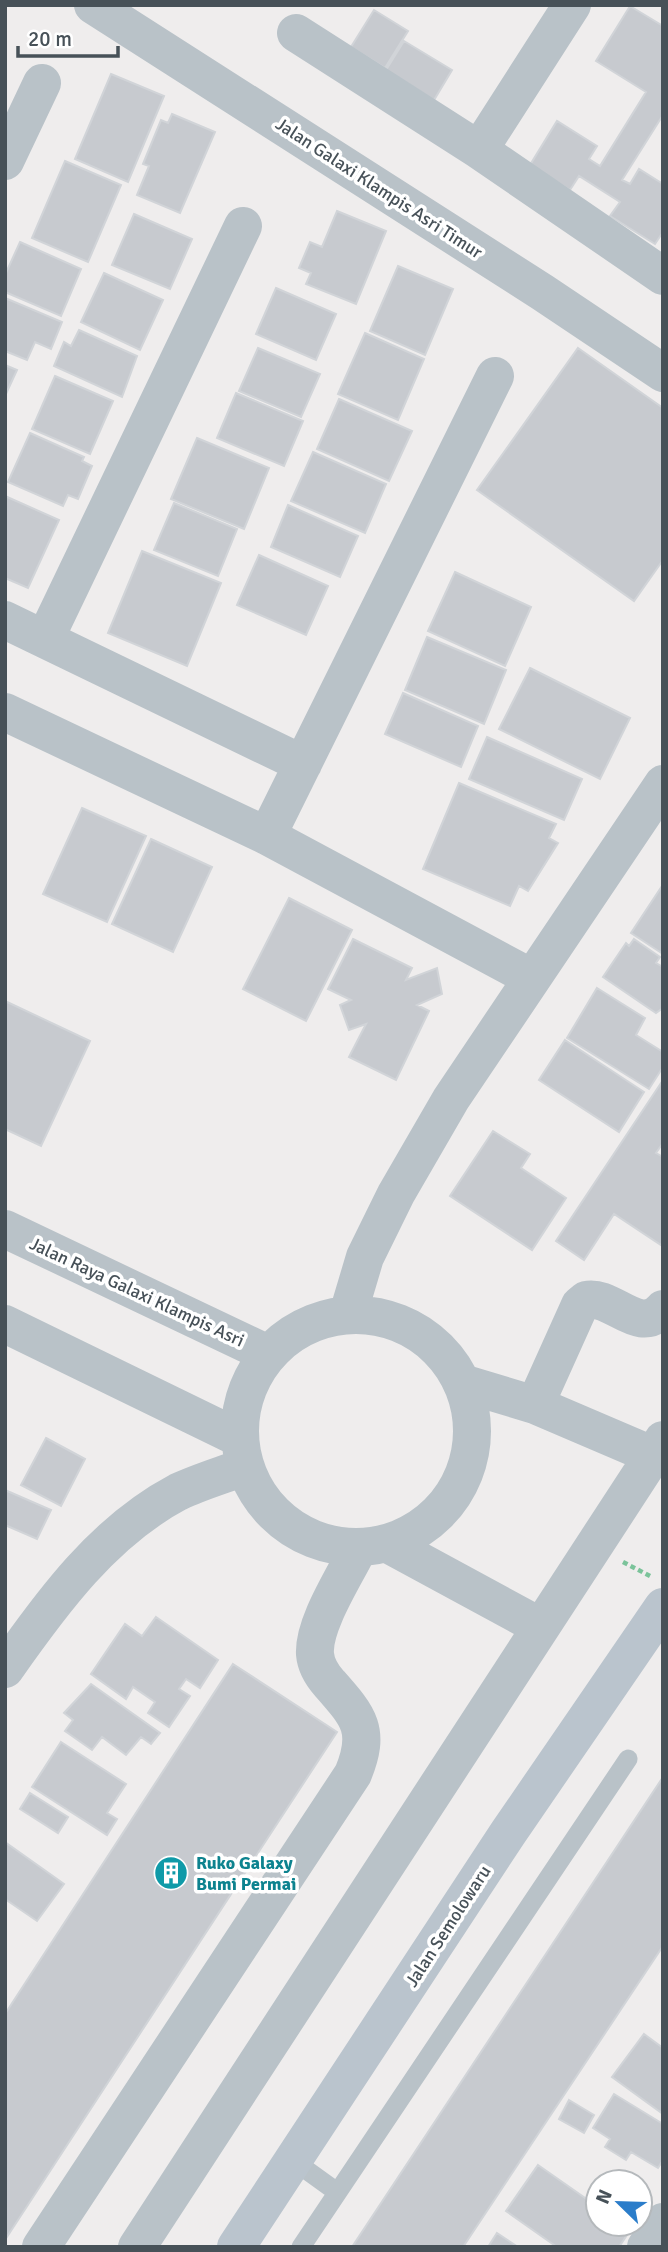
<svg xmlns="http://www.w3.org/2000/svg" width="668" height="2252" font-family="Signika,sans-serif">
	<rect width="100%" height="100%" fill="#efeded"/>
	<path fill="#c7cacf" stroke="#d1d4d8" stroke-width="2" d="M630,6L663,26V115L622,180L630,184L639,169L663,184V232L655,244L610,216L620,202L579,176L570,190L530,165L557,121L597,146L589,159L600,166L646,92L596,61Z
		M374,10L408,31L385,68L351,47Z
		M404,41L452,70L434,100L386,70Z
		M111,74L164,96L128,182L75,159Z
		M172,114L215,132L180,213L137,195L149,166L143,164L161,120L168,123Z
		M65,161L121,185L88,262L32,238Z
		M337,211L386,231L356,304L306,284L311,273L299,268L310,242L322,247Z
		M134,214L192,239L170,289L112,265Z
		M20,242L81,269L61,316L5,292V275Z
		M398,266L453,289L425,355L370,331Z
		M104,273L163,300L140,350L81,322Z
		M276,288L336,314L316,360L256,334Z
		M5,298L62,322L51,349L35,342L27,360L5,351Z
		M79,330L137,356L122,397L54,366L64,342L71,346Z
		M365,333L424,359L398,420L338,394Z
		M258,348L320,374L301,417L239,391Z
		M578,348L663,408V560L634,601L477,490Z
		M5,365L17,370L5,396Z
		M55,376L113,401L90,454L32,429Z
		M236,393L303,421L284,466L217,438Z
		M339,399L412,431L389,481L317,449Z
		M30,433L84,457L82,461L92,466L78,499L68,495L63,506L8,482Z
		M197,438L269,468L244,529L171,499Z
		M313,452L386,484L365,533L291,501Z
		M5,496L59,520L28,588L5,578Z
		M174,503L237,529L218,576L154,550Z
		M288,505L358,536L340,577L271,547Z
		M142,551L221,583L187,666L108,633Z
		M259,555L328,586L306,635L237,605Z
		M455,572L531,607L505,666L428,631Z
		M427,637L506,670L484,724L405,690Z
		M530,668L630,718L600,779L499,729Z
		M403,693L478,726L461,767L385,734Z
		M487,737L582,779L564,820L469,779Z
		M459,783L556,824L549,838L558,843L528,891L519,886L510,906L423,869Z
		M82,808L146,836L107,922L43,894Z
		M151,839L212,867L173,952L112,924Z
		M662,886H663V954L631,933Z
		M289,898L352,930L306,1021L243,989Z
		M353,939L412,968L406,980L437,968L442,994L417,1005L429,1011L396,1080L349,1057L366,1024L349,1030L340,1005L351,1000L328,989Z
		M634,939L660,957L656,963L663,967V1008L656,1013L603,977L626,943L629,946Z
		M597,988L645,1018L636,1035L663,1052V1067L649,1089L567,1038Z
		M5,1001L90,1041L41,1146L5,1129Z
		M565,1040L644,1092L619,1132L539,1080Z
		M663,1080V1143L656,1153L663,1157V1242L661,1245L614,1214L584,1260L556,1241Z
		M493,1131L530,1154L521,1168L566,1198L532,1250L450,1196Z
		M46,1438L85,1459L61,1506L21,1485Z
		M5,1490L51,1510L37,1539L5,1525Z
		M156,1617L218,1660L200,1688L186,1679L179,1689L190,1696L169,1727L148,1713L155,1702L133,1687L126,1699L91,1674L125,1624L142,1636Z
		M233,1664L337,1732L5,2240V2014Z
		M91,1684L160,1733L151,1744L141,1737L126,1755L102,1737L92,1750L65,1731L73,1720L64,1713Z
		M61,1742L126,1784L107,1813L117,1819L107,1835L32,1787Z
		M663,1777V1946L463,2247H352Z
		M30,1793L68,1817L58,1833L20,1809Z
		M5,1842L64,1884L37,1921L5,1899Z
		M644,2034L663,2048V2114L612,2077Z
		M614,2094L663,2124V2160L658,2168L631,2152L626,2160L605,2147L610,2139L593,2128Z
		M569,2100L594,2115L584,2133L559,2119Z
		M538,2165L598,2207V2224H623L631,2229L619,2247H557L506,2211Z
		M497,2233L518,2247H488Z"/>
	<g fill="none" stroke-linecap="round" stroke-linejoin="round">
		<path stroke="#7bc39a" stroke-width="4.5" stroke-dasharray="5 3.5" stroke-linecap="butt" d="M623,1562L650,1576"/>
		<path stroke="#b9c2c8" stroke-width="19" d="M294,2161L337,2192
			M301,2247L628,1759"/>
		<path stroke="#b9c2c8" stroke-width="38" d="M93,5L542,292L663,373
			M296,33L479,150L572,5
			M479,150L663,276
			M5,161L42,83
			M5,620L303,764
			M45,639L243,226
			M5,712L267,836L530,977
			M267,836L495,376
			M5,1229L268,1354
			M348,1314L365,1257L396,1194L451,1099L663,784
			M240 1431a116 116 0 1 1 232 0a116 116 0 1 1-232 0Z
			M5,1324L239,1438
			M462,1383L535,1405L652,1455
			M535,1405L580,1305L586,1300C612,1294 639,1337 663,1309
			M388,1544L541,1627
			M5,1669C52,1602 104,1531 178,1492C199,1482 223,1475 244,1467
			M41,2247L353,1774C371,1730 359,1717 329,1683C322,1675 316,1666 315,1654C313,1624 345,1576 358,1549
			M137,2247L663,1440
			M646,2247L663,2222"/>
		<path stroke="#bac4cd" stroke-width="38" d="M236,2247L508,1833L663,1607"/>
	</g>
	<defs>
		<g id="building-disc" transform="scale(1.75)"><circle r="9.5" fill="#0f9aa8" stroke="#fff"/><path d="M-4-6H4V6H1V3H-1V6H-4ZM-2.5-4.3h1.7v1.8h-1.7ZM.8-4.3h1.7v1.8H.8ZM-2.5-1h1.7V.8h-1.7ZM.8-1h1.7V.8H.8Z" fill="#fff"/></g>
	</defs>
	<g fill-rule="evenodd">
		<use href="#building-disc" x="171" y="1873"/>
	</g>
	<g text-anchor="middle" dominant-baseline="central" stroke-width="7" stroke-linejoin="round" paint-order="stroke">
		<g font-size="18" fill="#475158" stroke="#fff">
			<text transform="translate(379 188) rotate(33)">Jalan Galaxi Klampis Asri Timur</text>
			<text transform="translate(137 1292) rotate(25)">Jalan Raya Galaxi Klampis Asri</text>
			<text transform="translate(448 1926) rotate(-57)">Jalan Semolowaru</text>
		</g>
		<g font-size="18" font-weight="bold" fill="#0d838f" stroke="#fff" text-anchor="start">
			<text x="196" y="1863">Ruko Galaxy<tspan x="196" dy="21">Bumi Permai</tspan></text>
		</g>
	</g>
	<rect width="668" height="2252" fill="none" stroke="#475158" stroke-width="14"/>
	<g transform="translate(619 2203) rotate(293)"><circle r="33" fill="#ffffff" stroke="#b5b9bc" stroke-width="2"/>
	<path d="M0-5L12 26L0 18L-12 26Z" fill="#2b7dca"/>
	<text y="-10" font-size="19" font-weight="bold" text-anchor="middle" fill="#475158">N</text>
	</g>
	<path d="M18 46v10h100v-10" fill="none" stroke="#475158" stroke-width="3.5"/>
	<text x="28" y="46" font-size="21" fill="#475158" stroke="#ffffff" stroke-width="5" paint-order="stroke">20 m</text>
</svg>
